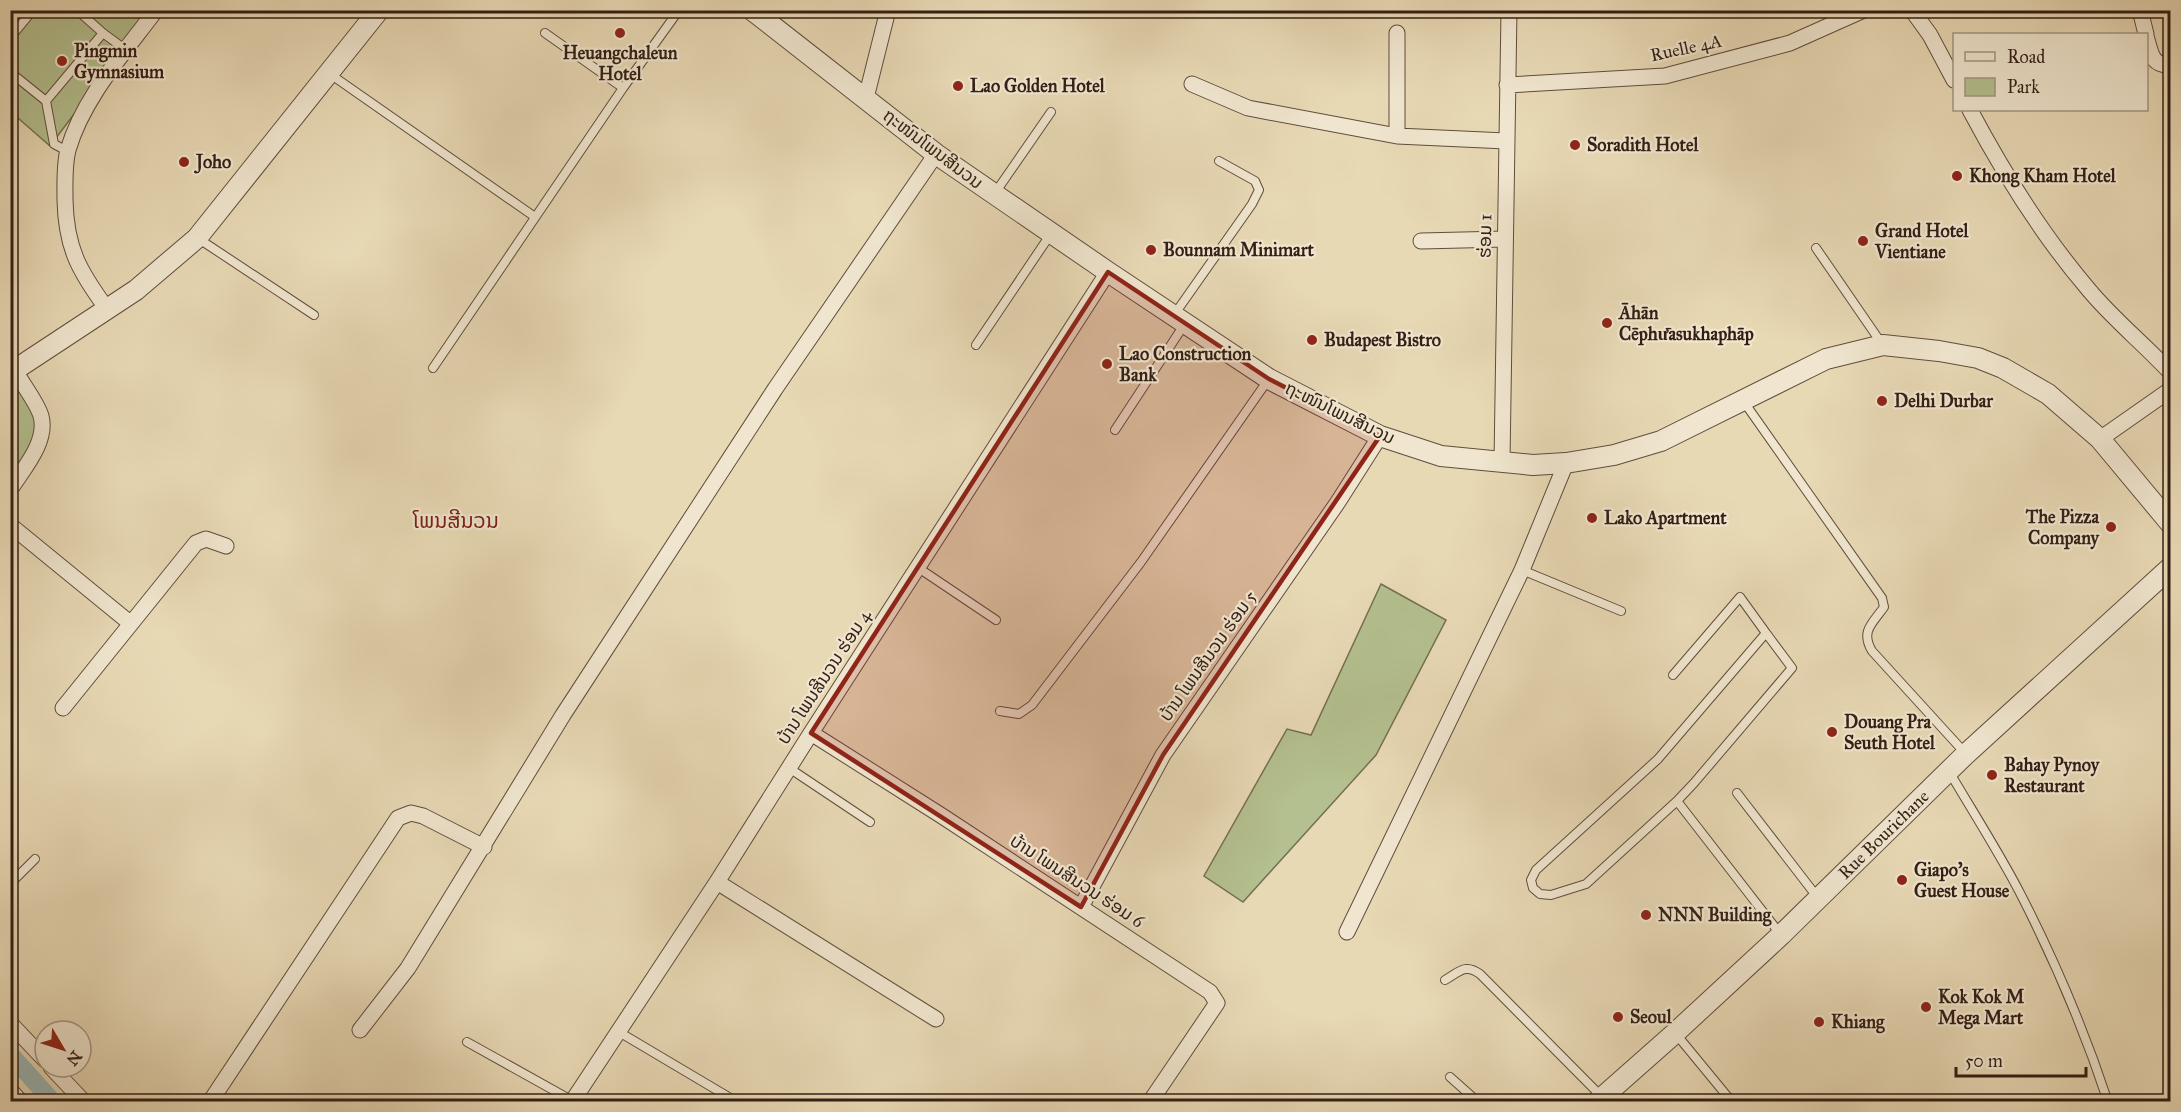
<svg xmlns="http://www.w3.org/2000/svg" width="2181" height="1112" font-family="'IM FELL Great Primer','Noto Sans Lao',serif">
	<rect width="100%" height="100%" fill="#e8d9b5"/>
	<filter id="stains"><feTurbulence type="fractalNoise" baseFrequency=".00333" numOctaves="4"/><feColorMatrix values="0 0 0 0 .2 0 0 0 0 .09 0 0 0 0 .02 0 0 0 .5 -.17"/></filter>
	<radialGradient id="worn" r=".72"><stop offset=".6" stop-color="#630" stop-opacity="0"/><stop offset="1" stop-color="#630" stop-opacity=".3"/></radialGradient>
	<path fill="#b4c08f" stroke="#746f52" stroke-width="1.5" d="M11,11H152L50,146L11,112Z
		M10,373L40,419L34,457L11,488Z
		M1381,584L1446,620L1376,755L1243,902L1204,876L1287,729L1311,735Z"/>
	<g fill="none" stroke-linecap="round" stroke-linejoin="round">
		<path stroke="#9ab8b7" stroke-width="18" d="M10,1054L53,1102"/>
		<g stroke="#604d3d" stroke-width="10">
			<path id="service" d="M103,33L126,50
				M545,33L623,88
				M10,38L33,10
				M10,72L46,101L54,144L67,151
				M330,74L535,217
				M46,101L103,33L77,10
				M995,193L1051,112
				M199,239L314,315
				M1816,248L1882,344
				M1174,315L1252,204L1259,190L1255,181L1219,161
				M976,345L1050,235
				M433,368L623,88L679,10
				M1744,402L1882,598L1884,607C1873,623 1860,631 1872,651L1965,753
				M1115,430L1184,325
				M917,567L996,620
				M1522,570L1621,611
				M1673,675L1740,597L1766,633L1658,759L1536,870L1531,880L1533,888L1540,894L1551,895L1586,884L1677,801L1694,783L1792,668L1766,633
				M1000,711L1019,714L1032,705L1141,562L1268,380
				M789,768L870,822
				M1950,773C1973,812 1998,851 2019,891C2054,959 2084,1029 2108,1102
				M1737,793L1818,898
				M1677,801L1781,935
				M10,884L35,859
				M1445,980C1459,972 1465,963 1480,974L1602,1097
				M619,1032L737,1102
				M1676,1034L1732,1102
				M467,1042L573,1101
				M1450,1077L1478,1102"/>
		</g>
		<g stroke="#604d3d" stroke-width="17">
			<path id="minor" d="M1912,10L1930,35L1954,80
				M2140,10L2146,34
				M1397,33V136
				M2146,36C2151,52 2151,66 2170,65
				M1192,84L1248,108L1397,136L1506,141
				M1507,85L1665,76L1790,43L1864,10
				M866,98L888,10
				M1970,110C2004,174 2042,235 2089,290C2113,319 2144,344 2170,372
				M1421,241L1504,239
				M107,309C79,271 66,248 65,200C65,184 64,165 68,150C83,98 124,53 156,10
				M2100,439L2170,390
				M1502,462L1509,10
				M10,490C23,469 48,442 41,416C37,402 22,384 15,370
				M10,525L130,623
				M63,708L196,543L206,539L226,546
				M811,733L942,816L1210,992L1217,1003L1150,1102
				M717,882L936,1019
				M1081,907L1163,755L1338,502L1380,436
				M1347,932L1522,570L1566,463
				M10,1023L45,1060
				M360,1030L408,968L563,715L775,389L936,154
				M51,1067L84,1102
				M10,1090L21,1102
				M210,1102L398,818L411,813L423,816L484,847
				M572,1102L717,882L811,733L1108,272"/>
		</g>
		<g stroke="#604d3d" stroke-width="22">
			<g id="tertiary">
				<path d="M752,10L936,154L1108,272L1269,379L1380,436L1441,456L1533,465L1566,463L1614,455L1661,441L1826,359L1883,345L1939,351L1978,358L2003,368L2048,394L2100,439L2170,523"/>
				<path d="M10,373L136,290L197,238L379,10"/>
				<path id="s1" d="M1597,1102L1675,1033L1781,935L1966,754L2170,568"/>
			</g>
		</g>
		<use href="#service" stroke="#f0e6cf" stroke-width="8"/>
		<use href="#minor" stroke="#f0e6cf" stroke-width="15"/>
		<use href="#tertiary" stroke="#f0e6cf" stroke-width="20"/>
	</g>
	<path fill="#8f2418" fill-opacity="0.2" stroke="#8f2418" stroke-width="4.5" stroke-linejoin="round" d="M1108,272L1269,379L1380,436L1163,755L1081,907L811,733Z"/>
	<g fill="#8f2418" stroke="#f0e6cf" stroke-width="2">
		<circle cx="620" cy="33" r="6"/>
		<circle cx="62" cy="61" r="6"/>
		<circle cx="958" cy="86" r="6"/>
		<circle cx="1575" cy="145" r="6"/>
		<circle cx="184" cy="162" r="6"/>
		<circle cx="1957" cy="176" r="6"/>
		<circle cx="1863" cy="241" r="6"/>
		<circle cx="1151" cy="250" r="6"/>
		<circle cx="1607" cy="323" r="6"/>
		<circle cx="1312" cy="340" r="6"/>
		<circle cx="1107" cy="364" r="6"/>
		<circle cx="1882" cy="401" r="6"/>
		<circle cx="1592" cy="518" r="6"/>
		<circle cx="2111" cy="527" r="6"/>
		<circle cx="1832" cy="732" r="6"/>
		<circle cx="1992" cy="775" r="6"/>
		<circle cx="1902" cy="880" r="6"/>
		<circle cx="1646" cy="915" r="6"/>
		<circle cx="1926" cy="1007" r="6"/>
		<circle cx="1618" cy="1017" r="6"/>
		<circle cx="1819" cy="1022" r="6"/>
	</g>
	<g text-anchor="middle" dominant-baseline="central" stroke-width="4.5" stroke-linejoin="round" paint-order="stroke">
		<g font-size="18" fill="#331e15" stroke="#f0e6cf">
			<text transform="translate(1686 48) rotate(-12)">Ruelle 4A</text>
			<text transform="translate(933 149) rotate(37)">ຖະໜົນໂພນສີນວນ</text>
			<text transform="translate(1485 236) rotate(-89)">ຮ່ອມ 1</text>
			<text transform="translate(1340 413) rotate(26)">ຖະໜົນໂພນສີນວນ</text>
			<text transform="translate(1208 656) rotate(-55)">ບ້ານ ໂພນສີນວນ ຮ່ອມ 5</text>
			<text transform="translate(824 677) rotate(-57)">ບ້ານ ໂພນສີນວນ ຮ່ອມ 4</text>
			<text stroke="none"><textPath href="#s1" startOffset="392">Rue Bourichane</textPath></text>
			<text transform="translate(1077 881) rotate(33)">ບ້ານ ໂພນສີນວນ ຮ່ອມ 6</text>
		</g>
		<g font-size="18" font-weight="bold" fill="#331e15" stroke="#f0e6cf" text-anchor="start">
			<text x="74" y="51">Pingmin<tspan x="74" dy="21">Gymnasium</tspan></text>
			<text x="620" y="53" text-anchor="middle">Heuangchaleun<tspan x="620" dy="21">Hotel</tspan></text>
			<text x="970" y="86">Lao Golden Hotel</text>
			<text x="1587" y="145">Soradith Hotel</text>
			<text x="196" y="162">Joho</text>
			<text x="1969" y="176">Khong Kham Hotel</text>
			<text x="1875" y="231">Grand Hotel<tspan x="1875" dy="21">Vientiane</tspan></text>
			<text x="1163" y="250">Bounnam Minimart</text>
			<text x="1619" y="313">Āhān<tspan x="1619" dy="21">Cēphư̄asukhaphāp</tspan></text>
			<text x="1324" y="340">Budapest Bistro</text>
			<text x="1119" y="354">Lao Construction<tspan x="1119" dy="21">Bank</tspan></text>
			<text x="1894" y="401">Delhi Durbar</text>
			<text x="2099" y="517" text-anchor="end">The Pizza<tspan x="2099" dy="21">Company</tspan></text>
			<text x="1604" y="518">Lako Apartment</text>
			<text x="1844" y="722">Douang Pra<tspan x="1844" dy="21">Seuth Hotel</tspan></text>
			<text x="2004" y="765">Bahay Pynoy<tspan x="2004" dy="21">Restaurant</tspan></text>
			<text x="1914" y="870">Giapo's<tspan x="1914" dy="21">Guest House</tspan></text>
			<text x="1658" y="915">NNN Building</text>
			<text x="1938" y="997">Kok Kok M<tspan x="1938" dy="21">Mega Mart</tspan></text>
			<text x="1630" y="1017">Seoul</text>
			<text x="1831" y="1022">Khiang</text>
		</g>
		<g font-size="21" fill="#7a1f14" stroke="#f0e6cf">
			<text x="456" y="521">ໂພນສີນວນ</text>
		</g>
	</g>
	<rect width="2181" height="1112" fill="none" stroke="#e8d9b5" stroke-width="36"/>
	<rect x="12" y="12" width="2157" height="1088" fill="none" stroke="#331e15" stroke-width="3"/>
	<rect x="18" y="18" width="2145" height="1076" fill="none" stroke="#331e15" stroke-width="1.5"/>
	<rect x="1953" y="33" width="195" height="78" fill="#f0e6cf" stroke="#a49685" stroke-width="1.5"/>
	<rect x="1965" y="52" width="30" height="9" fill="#f0e6cf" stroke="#a49685" stroke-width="1.5"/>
	<text x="2007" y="63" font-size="18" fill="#331e15">Road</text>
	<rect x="1965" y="78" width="30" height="18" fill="#b4c08f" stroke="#a49685" stroke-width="1.5"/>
	<text x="2007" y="93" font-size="18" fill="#331e15">Park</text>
	<g transform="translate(63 1049) rotate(129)"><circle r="28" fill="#f0e6cf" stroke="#a49685" stroke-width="1.5"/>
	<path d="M0-4.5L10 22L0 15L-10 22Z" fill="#8f2418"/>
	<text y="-9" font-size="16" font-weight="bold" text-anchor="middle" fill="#331e15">N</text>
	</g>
	<path d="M1956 1067v9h130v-9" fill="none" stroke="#331e15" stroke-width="3"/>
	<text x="1965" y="1067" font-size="18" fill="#331e15" stroke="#f0e6cf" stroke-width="4.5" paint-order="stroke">50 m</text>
	<rect width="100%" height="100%" filter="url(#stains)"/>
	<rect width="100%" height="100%" fill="url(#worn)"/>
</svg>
